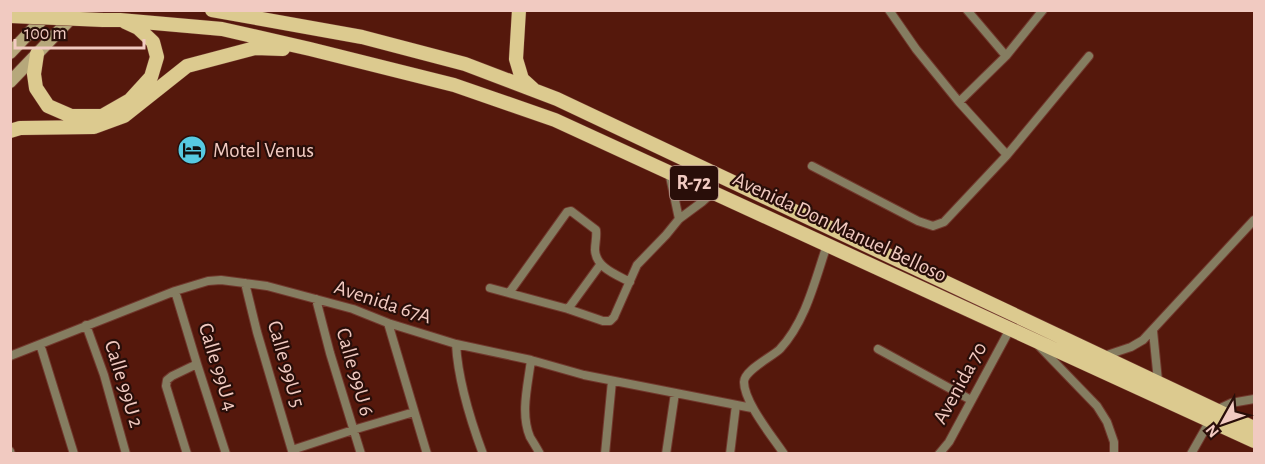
<svg xmlns="http://www.w3.org/2000/svg" width="1265" height="464" font-family="'Alegreya Sans',sans-serif">
	<rect width="100%" height="100%" fill="#55180c"/>
	<g fill="none" stroke-linecap="round" stroke-linejoin="round">
		<g stroke="#71382d" stroke-width="10">
			<path id="minor" d="M889,10L916,49L959,102L1007,155
				M967,10L1006,56
				M959,102L1006,56L1043,10
				M812,166L918,221L933,226L944,222L1007,155L1089,56
				M669,172L679,219
				M245,283L257,332L293,454
				M490,288L568,309L603,321H610L614,317L637,265L666,235L679,219L702,202L713,192
				M175,291L197,364L226,454
				M509,293L567,212L571,211L596,230C597,237 595,243 595,250C596,268 617,275 630,282
				M316,299L330,353L361,454
				M568,309L600,265
				M388,323L427,454
				M86,325L104,375L126,454
				M1153,331L1158,381
				M40,344L74,454
				M456,344C458,381 470,419 483,454
				M1039,346L1097,406L1107,422L1114,442V454
				M878,349L971,400
				M10,356L175,291L208,281L221,280L267,286L353,309L388,323L456,344L531,360L584,375L752,408
				M1104,356L1131,347L1143,340L1254,220
				M531,360C528,385 520,413 530,437C533,442 537,448 540,454
				M292,450L353,430L414,412
				M10,451L11,454
				M187,454L166,386L167,380L172,376L197,364
				M605,454L612,381
				M666,454L675,393
				M730,454L736,405
				M784,454C772,436 744,402 744,382C744,370 772,357 780,349C806,321 815,280 827,245
				M939,454L949,442L1010,329
				M1191,454L1216,410L1231,403L1254,399"/>
		</g>
		<g stroke="#71382d" stroke-width="14">
			<path id="secondary" d="M10,53L51,10
				M10,82L79,10"/>
		</g>
		<g stroke="#71382d" stroke-width="15">
			<path id="primary" d="M212,10L362,37L465,64L557,99L1254,428
				M519,10L516,59L522,79L533,89
				M103,20H120L222,29L310,49L454,85L555,120L1254,441
				M37,54L34,74L36,88L48,106L71,116H102L130,100L151,77L157,57L153,42L138,28L125,22
				M10,131L20,128L94,127L124,116L187,66L255,48L283,49"/>
		</g>
		<use href="#minor" stroke="#857d61" stroke-width="8"/>
		<use href="#secondary" stroke="#b6a87b" stroke-width="12"/>
		<use href="#primary" stroke="#dcca8f" stroke-width="14"/>
		<g stroke="#71382d" stroke-width="15" stroke-linecap="butt">
			<path id="primary-bridge" d="M10,16L103,20"/>
		</g>
		<use href="#primary-bridge" stroke="#dcca8f" stroke-width="14"/>
	</g>
	<defs>
		<g id="hotel-disc" transform="scale(1.5)"><circle r="9.5" fill="#56c9e1" stroke="#290e09"/><path d="M-6-4.5h1.5V1H6V5H4.5V3h-9V5H-6ZM-4 0a1.8 1.8 0 1 1 3.6 0ZM.5 0V-2.5h3Q6-2.5 6 0Z" fill="#111"/></g>
	</defs>
	<g fill-rule="evenodd">
		<use href="#hotel-disc" x="192" y="150"/>
	</g>
	<g text-anchor="middle" dominant-baseline="central" stroke-width="4.5" stroke-linejoin="round" paint-order="stroke">
		<rect fill="#290e09" stroke="#b5928a" stroke-width="1.5" x="670" y="166" width="48" height="34" rx="4.5"/>
		<g font-size="20" font-weight="bold" fill="#f1cac1">
			<text x="694" y="183">R-72</text>
		</g>
		<g font-size="21" fill="#f1cac1" stroke="#290e09" text-anchor="start">
			<text x="213" y="150">Motel Venus</text>
		</g>
		<g font-size="21" fill="#f1cac1" stroke="#290e09">
			<text transform="translate(840 227) rotate(25)">Avenida Don Manuel Belloso</text>
			<text transform="translate(383 302) rotate(18)">Avenida 67A</text>
			<text transform="translate(286 364) rotate(74)">Calle 99U 5</text>
			<text transform="translate(218 367) rotate(73)">Calle 99U 4</text>
			<text transform="translate(355 372) rotate(74)">Calle 99U 6</text>
			<text transform="translate(960 383) rotate(-61)">Avenida 70</text>
			<text transform="translate(124 384) rotate(73)">Calle 99U 2</text>
		</g>
	</g>
	<rect width="1265" height="464" fill="none" stroke="#f1cac1" stroke-width="24"/>
	<g transform="translate(1223 422) rotate(230)" stroke="#290e09" stroke-width="4.5" paint-order="stroke">
	<path d="M0-4.5L10 22L0 15L-10 22Z" fill="#f1cac1"/>
	<text y="-9" font-size="16" font-weight="bold" text-anchor="middle" fill="#f1cac1">N</text>
	</g>
	<path d="M15 39v9h129v-9" fill="none" stroke="#f1cac1" stroke-width="3"/>
	<text x="24" y="39" font-size="18" fill="#f1cac1" stroke="#290e09" stroke-width="4.5" paint-order="stroke">100 m</text>
</svg>
